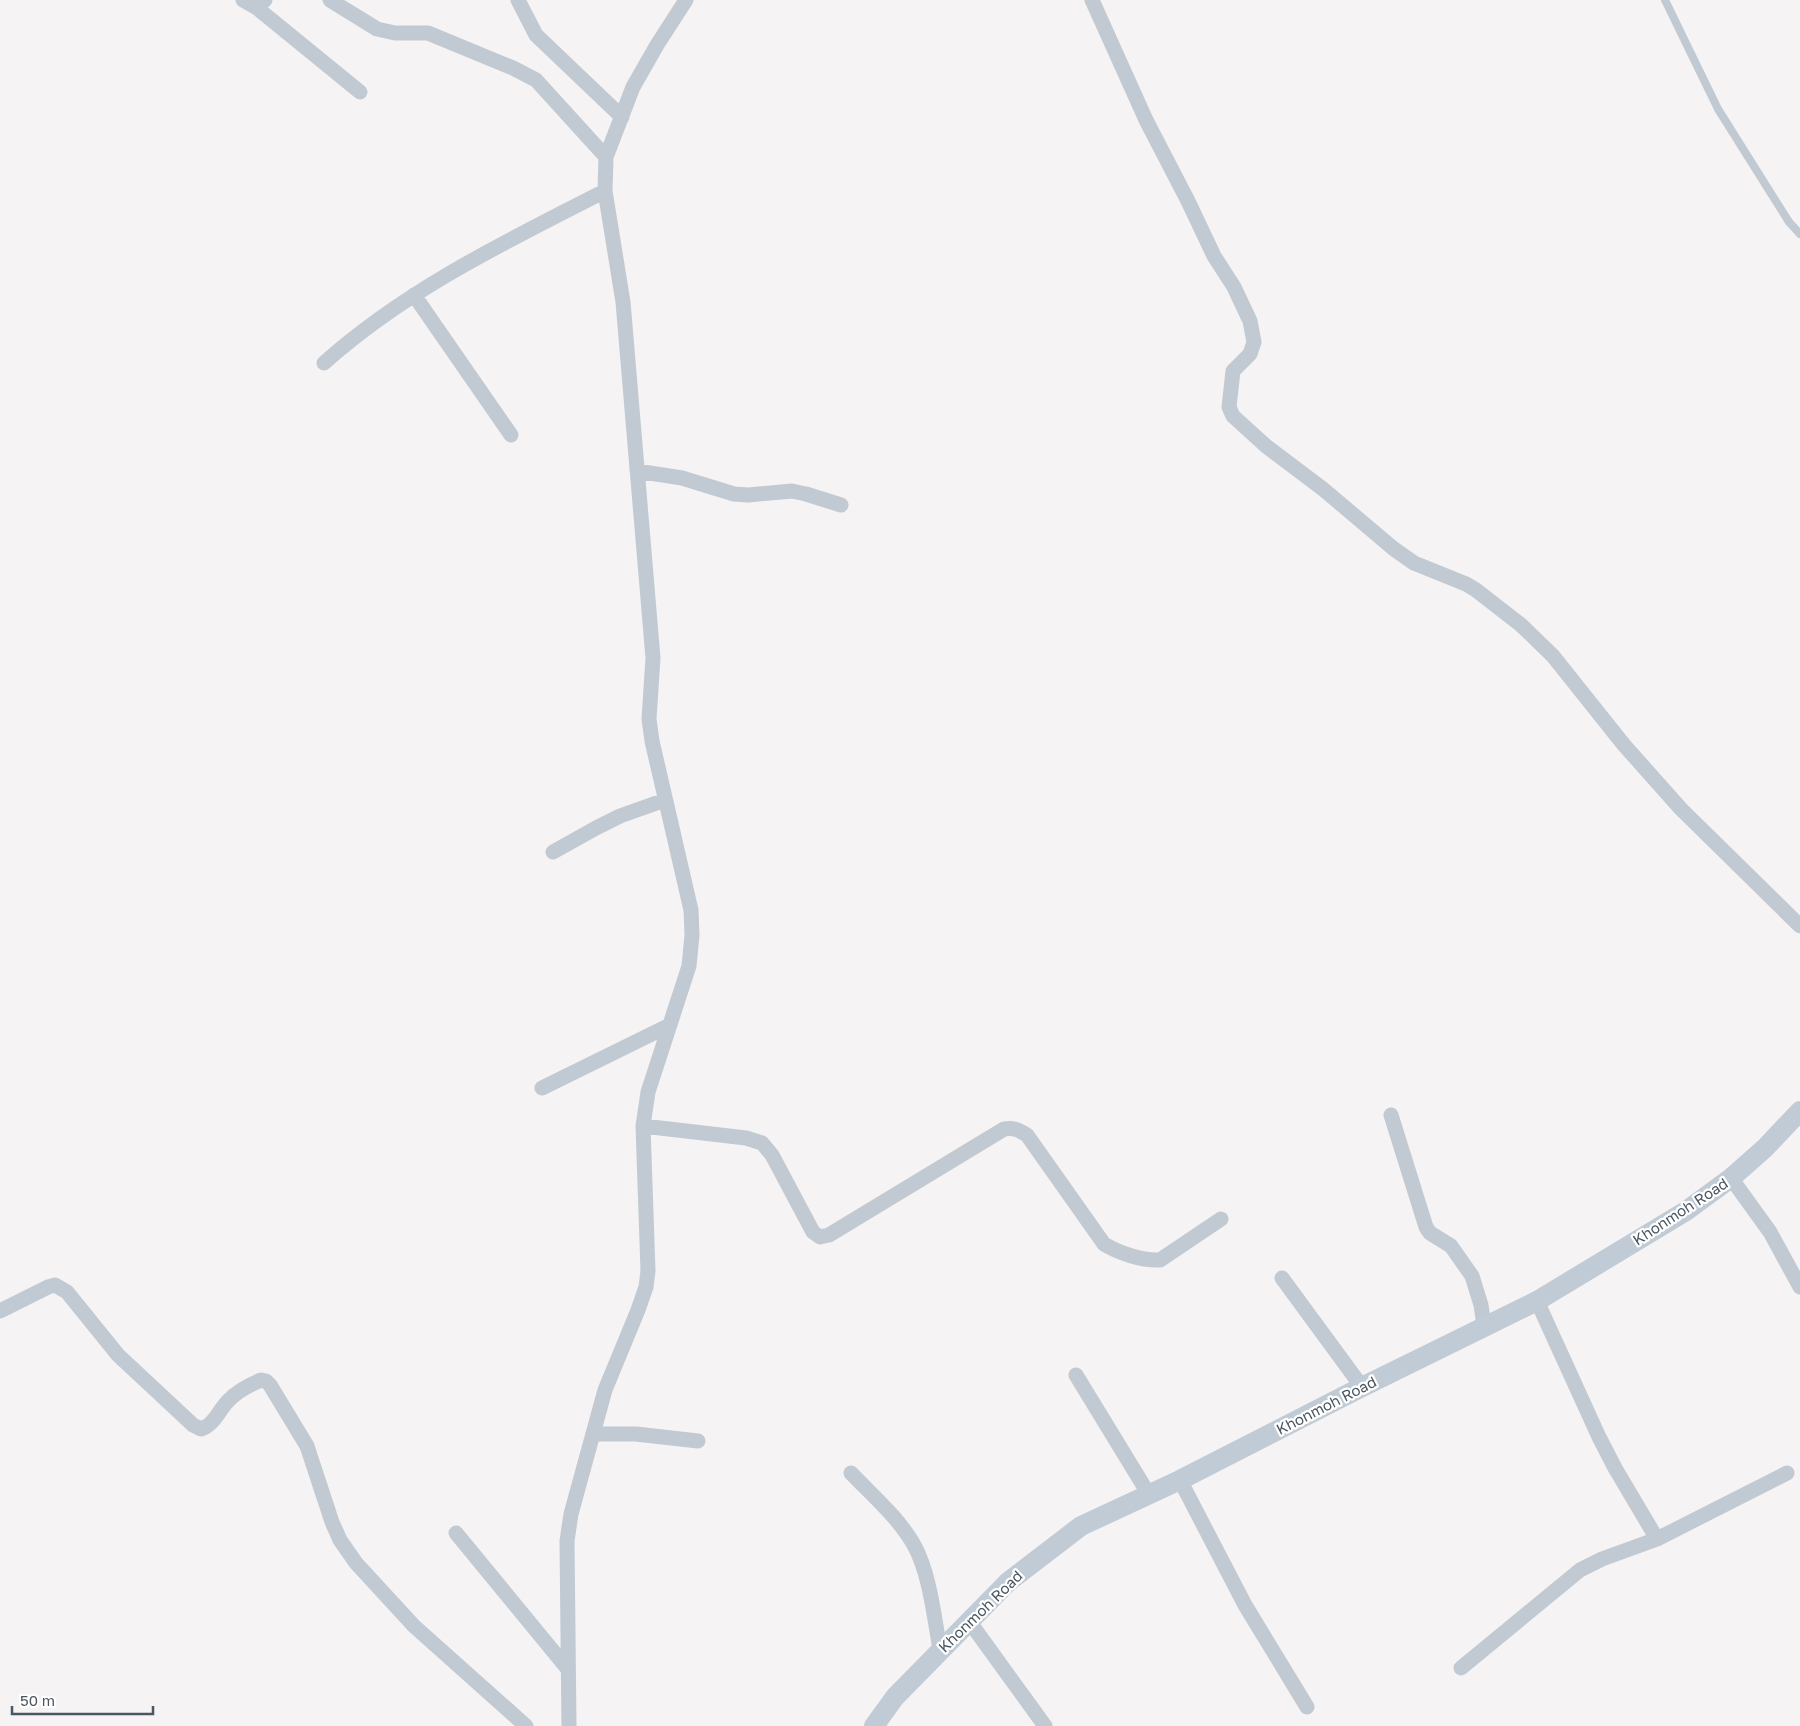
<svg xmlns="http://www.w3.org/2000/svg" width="1800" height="1726" font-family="'Golos Text',sans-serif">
	<rect width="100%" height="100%" fill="#f5f3f3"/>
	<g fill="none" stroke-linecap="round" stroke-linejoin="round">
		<path stroke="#c1cad2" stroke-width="8" d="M1665,0L1718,109L1789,222L1800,234"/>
		<path stroke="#c1cad2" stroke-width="15" d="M243,0L257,8L265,0
			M330,0L377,29L395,33H428L513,68L536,80L606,157
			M518,0L536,35L622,117
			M1092,0L1146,120L1188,201L1214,256L1234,287L1250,321L1254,342L1250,354L1233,371L1229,407L1233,416L1266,446L1323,489L1394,549L1414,563L1466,584L1476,590L1521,625L1553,656L1624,745L1681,809L1800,926
			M257,8L360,92
			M414,295L511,435
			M324,363C407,289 507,241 605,191
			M637,471L682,478L734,494L748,495L792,491L806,494L841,505
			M553,852L596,828L620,816L665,800
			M542,1088L670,1025
			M1391,1115L1426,1227L1430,1233L1451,1246L1472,1276L1481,1305L1484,1326
			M643,1126L746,1138L762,1143L772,1155L813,1232L820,1237L829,1235L1004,1129C1013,1127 1019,1130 1027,1135L1104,1244C1119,1253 1142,1261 1160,1260L1221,1219
			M1731,1178L1770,1232L1800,1287
			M1282,1278L1362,1387
			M1537,1301L1599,1437L1615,1468L1657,1539
			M0,1311L48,1287L55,1285L67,1292L118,1355L193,1425L201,1429C214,1425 219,1410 228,1401C237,1391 249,1385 261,1380L266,1381L270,1385L307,1446L332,1522L340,1540L356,1563L414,1626L526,1726
			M1076,1375L1148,1493
			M593,1434H636L698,1441
			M851,1473C873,1496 898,1517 914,1545C930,1574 934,1617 940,1649
			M1180,1480L1245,1605L1307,1707
			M456,1533L567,1668
			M969,1621L1045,1726
			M1461,1668L1580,1570L1602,1559L1657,1539L1787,1473
			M569,1726L567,1541L571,1514L605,1390L638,1310L646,1287L648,1271L643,1126L648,1092L689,966L692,935L691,910L652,741L649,719L653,658L623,302L605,191L606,157L633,87L657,45L686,0"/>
		<path stroke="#c1cbd6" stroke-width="20" d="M874,1726L895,1697L1008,1582L1081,1526L1180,1480L1362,1387L1537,1301L1686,1211L1731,1178L1765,1148L1800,1111"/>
	</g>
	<g text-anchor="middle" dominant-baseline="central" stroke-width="4.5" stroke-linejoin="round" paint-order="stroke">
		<g font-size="15" fill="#4a5661" stroke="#fff">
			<text transform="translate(1680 1211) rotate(-33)">Khonmoh Road</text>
			<text transform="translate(1326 1405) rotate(-27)">Khonmoh Road</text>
			<text transform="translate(980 1611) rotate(-44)">Khonmoh Road</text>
		</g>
	</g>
	<path d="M12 1706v8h141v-8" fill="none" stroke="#4a5661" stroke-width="2.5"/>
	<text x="20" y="1706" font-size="15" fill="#4a5661" stroke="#ffffff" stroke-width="4" paint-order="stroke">50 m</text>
</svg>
